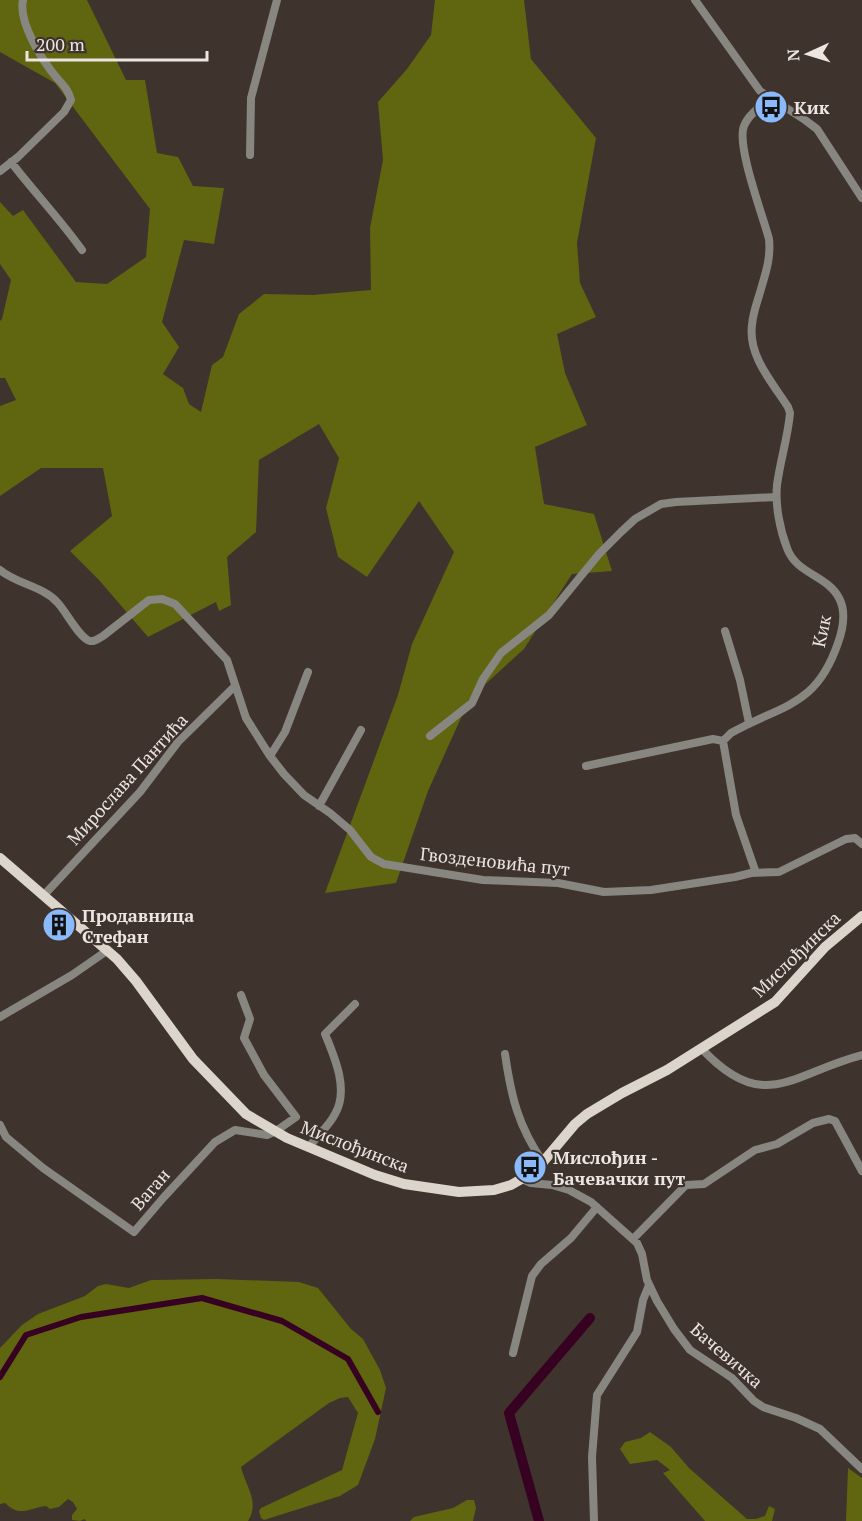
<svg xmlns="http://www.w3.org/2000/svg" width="862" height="1521" font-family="'PT Serif',serif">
	<rect width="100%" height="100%" fill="#3e332d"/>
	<path fill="#60650f" d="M0,0H87L126,80H145L157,153L178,157L193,186L224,188L214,244L184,240L162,322L179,347L163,374L183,388L189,404L201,412L212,365L223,357L239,314L264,294L313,295L371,290L370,228L383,160L378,102L407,69L431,35L435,0H524L531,59L596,138L577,243L580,283L596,317L557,334L565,373L587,425L535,447L544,504L594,514L612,571L572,574L524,649L470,698L428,791L396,883L325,893L398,695L412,644L454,552L419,501L367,577L338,557L326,508L339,458L319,424L259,460L256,532L227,557L231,605L219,611L216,602L148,637L99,580L70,551L112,516L103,468H41L0,496V406L16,400L5,378H0V321L2,319L11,280L0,264V202L13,216L23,210L76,282L107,284L146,257L150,209L55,83L0,52Z
		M217,1279L299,1282L318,1288L351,1329L363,1339L380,1370L386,1388L375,1439L358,1485L340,1496L264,1520L261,1518L259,1511L261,1508L342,1470L358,1413L348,1397L340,1398L329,1403L241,1467C246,1487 260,1502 248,1521H86L85,1519L80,1521L72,1520V1515L77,1509L73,1502L68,1499L59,1507L50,1509L46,1506C29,1508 20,1518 5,1503L0,1504V1348L22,1325L38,1314L85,1296L98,1286L106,1284L129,1288L151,1280Z
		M650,1432L671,1447L689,1468L747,1519H756L765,1516L769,1506L775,1509L772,1521H705L663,1473L670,1470L657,1460L630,1464L620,1449L625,1442L641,1438Z
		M848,1468L862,1478V1521H846Z
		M467,1500H474L476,1508L473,1521H410L414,1517L453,1508Z"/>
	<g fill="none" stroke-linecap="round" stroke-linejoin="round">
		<path stroke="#370122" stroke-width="6" d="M0,1377L26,1335L81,1317L202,1298L282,1321L348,1359L378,1412"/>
		<path stroke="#370122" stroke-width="10" d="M539,1521L509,1413L590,1318"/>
		<path stroke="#888681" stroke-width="8" d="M695,0L760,91L805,120L817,129L862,198
			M250,155L251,98L277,0
			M11,162C34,192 60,219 82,250
			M0,171L18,157L64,112L71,100C68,89 63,85 56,77C42,60 18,22 23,0
			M0,570C17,584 42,586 57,602C66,611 79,638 90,641C95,642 99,638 103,636L149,600L162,599L175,604L227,660L246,718L270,756L284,774L304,795L330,813L350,830L371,857L384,864L483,880L558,883L604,892L651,890L735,877L751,873L779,872L846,839L855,838L862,844
			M725,631L740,680L749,723
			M430,736L472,703L483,679L501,653L549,615L599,554L621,532L635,519L661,504L676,502L776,497
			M270,756L285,732L308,672
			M586,766L713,739L723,741
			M319,806L361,730
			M756,873L736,815L723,741L731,733C783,704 816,707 838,643C843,629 846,611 839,598C827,575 796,574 787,548C780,530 775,505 777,485C780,461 788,437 790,413L788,407C772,382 748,356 752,325C753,312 758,300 761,289C766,272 771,257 769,239C763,216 736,145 744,126C748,115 761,106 769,98
			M44,895L140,792L178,742L235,686
			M0,1017L72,975L108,950
			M701,1048C764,1116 792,1073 862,1055
			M505,1054C511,1096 518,1126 543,1162
			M0,1125L6,1137L43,1168L134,1232L164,1197L215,1142L235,1130L267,1135L276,1131L296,1117L264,1075L244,1038L250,1019L241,995
			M309,1147C317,1136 329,1126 335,1114C349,1090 335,1058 325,1034L355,1004
			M522,1179L531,1183L552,1185L569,1190L591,1202L637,1243L642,1254L647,1280L657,1301L674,1329L690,1350L732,1378L754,1401L763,1407L796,1418L820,1429L862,1469
			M633,1239L686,1185L704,1184L755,1150L777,1144L813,1123L829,1119L835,1121L862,1171
			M513,1353L532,1276L541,1264L571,1238L597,1207
			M594,1521L592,1457L597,1395L637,1332L643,1300L649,1285"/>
		<path stroke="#dbd5cb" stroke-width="10" d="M0,858L117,959L136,981L193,1059L246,1114L287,1138L375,1175L404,1184L459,1192L494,1190L511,1185L525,1177L543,1162L575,1124L587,1114L622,1093L667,1070L775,1002L825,947L862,916"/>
	</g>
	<defs>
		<g id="bus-disc" transform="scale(1.725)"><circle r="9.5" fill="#8abafc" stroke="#3e332d"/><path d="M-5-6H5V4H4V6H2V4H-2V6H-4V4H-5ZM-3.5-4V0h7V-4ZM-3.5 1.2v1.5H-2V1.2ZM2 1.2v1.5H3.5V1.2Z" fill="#111"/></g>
		<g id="building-disc" transform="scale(1.725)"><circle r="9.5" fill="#8abafc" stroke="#3e332d"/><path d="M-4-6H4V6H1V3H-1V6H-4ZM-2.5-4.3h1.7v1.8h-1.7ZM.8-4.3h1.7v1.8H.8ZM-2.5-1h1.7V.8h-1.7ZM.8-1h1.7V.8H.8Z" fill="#111"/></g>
	</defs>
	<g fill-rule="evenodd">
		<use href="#bus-disc" x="771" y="107"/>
		<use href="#building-disc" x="59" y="925"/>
		<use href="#bus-disc" x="530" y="1167"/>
	</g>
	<g text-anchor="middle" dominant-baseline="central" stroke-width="4.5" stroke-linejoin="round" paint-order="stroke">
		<g font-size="18" font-weight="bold" fill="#ece5e2" stroke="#3e332d" text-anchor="start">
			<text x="794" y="107">Кик</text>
			<text x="82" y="915">Продавница<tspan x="82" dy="21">Стефан</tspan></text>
			<text x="553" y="1157">Мислођин -<tspan x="553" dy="21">Бачевачки пут</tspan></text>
		</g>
		<g font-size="18" fill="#ece5e2" stroke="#3e332d">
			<text transform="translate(821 631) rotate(-78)">Кик</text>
			<text transform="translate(127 779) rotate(-48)">Мирослава Пантића</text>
			<text transform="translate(495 861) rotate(6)">Гвозденовића пут</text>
			<text transform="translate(796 954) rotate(-44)">Мислођинска</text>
			<text transform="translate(355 1146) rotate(21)">Мислођинска</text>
			<text transform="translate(150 1189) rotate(-49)">Ваган</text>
			<text transform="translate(727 1355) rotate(41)">Бачевичка</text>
		</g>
	</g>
	<g transform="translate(808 54) rotate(266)" stroke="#3e332d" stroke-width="4.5" paint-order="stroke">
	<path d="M0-4.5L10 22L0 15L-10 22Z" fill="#ece5e2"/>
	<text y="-9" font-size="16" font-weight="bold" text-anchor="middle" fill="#ece5e2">N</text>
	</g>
	<path d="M27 51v9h180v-9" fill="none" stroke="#ece5e2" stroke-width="3"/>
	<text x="36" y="51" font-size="18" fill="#ece5e2" stroke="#3e332d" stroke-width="4.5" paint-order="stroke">200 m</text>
</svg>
